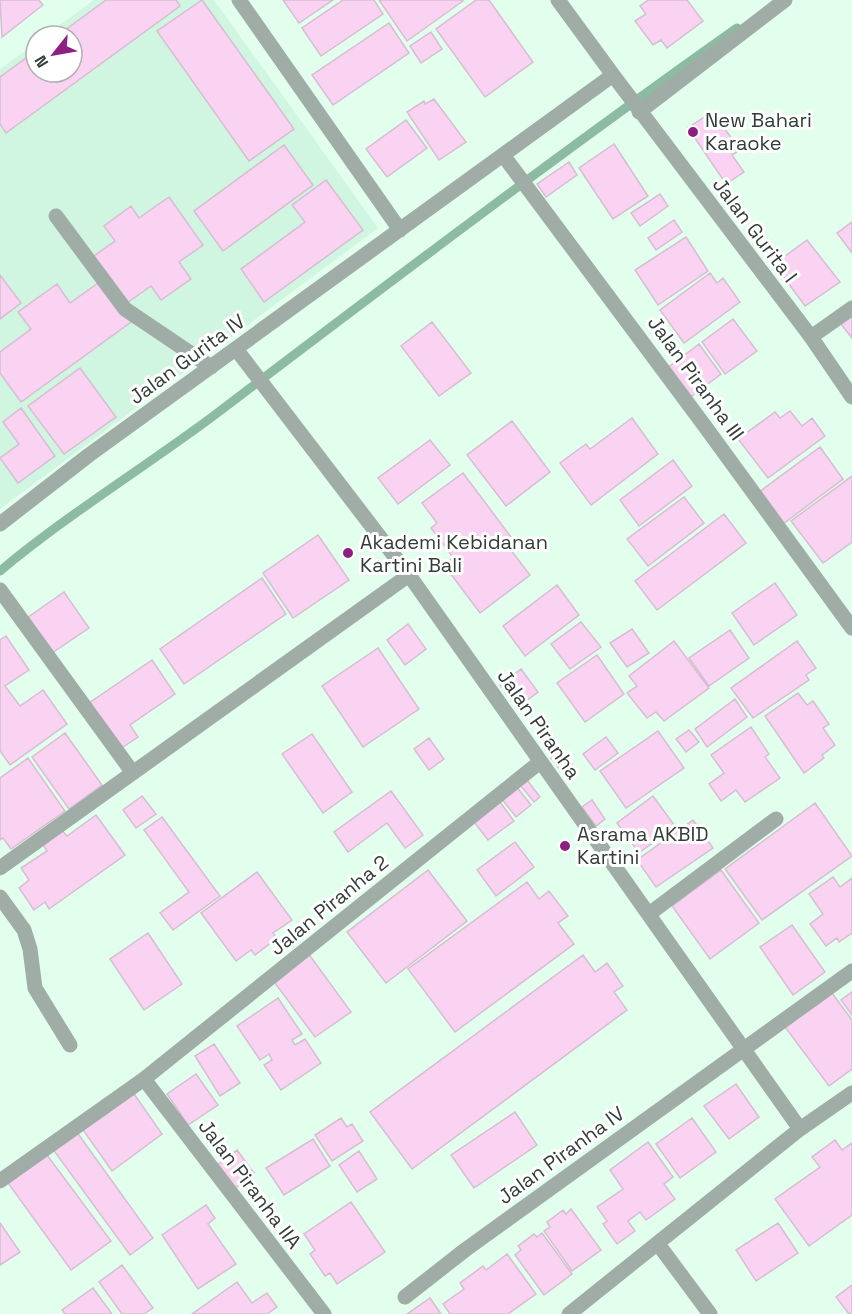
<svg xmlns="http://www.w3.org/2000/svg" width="852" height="1314" font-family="'Space Grotesk',sans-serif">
	<rect width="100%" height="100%" fill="#e2ffee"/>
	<path fill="#d0f5e0" d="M94,0H214L378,228L0,509V69L36,43V72H72V36H45Z"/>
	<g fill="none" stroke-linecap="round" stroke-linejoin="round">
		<path stroke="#8dbba2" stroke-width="9" d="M0,571C67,515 142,469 212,417C386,285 559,154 737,28"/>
	</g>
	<path fill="#fad2f2" stroke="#d6bed1" stroke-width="1.5" d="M0,0H39L43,5L2,37Z
		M106,0H176L180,6L6,133L0,124V77L36,51V72H72V36H57Z
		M202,0L294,129L249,161L157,31Z
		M283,0H333L299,23Z
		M343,0H374L383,14L321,56L302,28Z
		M379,0H462L463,1L407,41Z
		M476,0H489L533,62L485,97L436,29Z
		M648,0H687L703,21L667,48L661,40L653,45L635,21L646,14L640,6Z
		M389,23L409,53L333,105L312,75Z
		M431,32L442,49L421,63L410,46Z
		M434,99L466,142L439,160L407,112L424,101L425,104Z
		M707,115L716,129L722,125L740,150L732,155L744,172L726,184L688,128Z
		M406,120L427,148L387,177L366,149Z
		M614,144L648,196L613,219L579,168Z
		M284,145L313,185L223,251L194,211Z
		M569,162L577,175L546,197L537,184Z
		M326,180L363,230L264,302L241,269L305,222L292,205Z
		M660,194L668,206L640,226L631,213Z
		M169,197L203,245L179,262L191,279L161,300L151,286L124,305L91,258L115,241L104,226L131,206L139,218Z
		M674,220L682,232L656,250L648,238Z
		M852,222V253L837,233Z
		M686,237L708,271L658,305L635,270Z
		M807,240L840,282L805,306L780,272L784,270L777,262Z
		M710,273L717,283L723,278L740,302L684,343L660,310Z
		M0,275L21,303L0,319Z
		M101,281L131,322L21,402L0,373V352L31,329L18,312L57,284L70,303Z
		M852,314V338L840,323Z
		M733,319L757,351L725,374L702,342Z
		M432,322L471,373L439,396L401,346Z
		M699,344L721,374L688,399L666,369Z
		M80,368L116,417L64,454L28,406Z
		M21,408L55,456L18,483L0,458L19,444L3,422Z
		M790,411L802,426L812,418L825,436L768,478L738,439L775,412L780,418Z
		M632,418L658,454L591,505L560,463L586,444L590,449Z
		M512,421L550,472L506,506L467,455Z
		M430,440L450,465L398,504L378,478Z
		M820,447L843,479L783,524L759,492Z
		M673,460L692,486L639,526L620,500Z
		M463,473L511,537L504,541L530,575L480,613L444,565L453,557L431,528L437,523L422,503Z
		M852,476V542L823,563L791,521Z
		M684,497L704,523L648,566L627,539Z
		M724,514L746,543L657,610L635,581Z
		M318,535L349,580L293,618L263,573Z
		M262,578L286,614L184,684L160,649Z
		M775,583L797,615L754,645L732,613Z
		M557,585L579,615L525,656L503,626Z
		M64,592L89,628L52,653L27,618Z
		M581,622L601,647L570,669L551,644Z
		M408,624L426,649L405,665L387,640Z
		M632,629L649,653L627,667L610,643Z
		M730,630L749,658L709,686L689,658Z
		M6,636L29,670L5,686L20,706L43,690L67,724L10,765L0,751V640Z
		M674,641L709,688L664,721L656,712L647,718L627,693L637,686L629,676Z
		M797,641L816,668L806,675L809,680L753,718L731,688Z
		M378,648L419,709L363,747L322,686Z
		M597,655L624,694L585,722L557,683Z
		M152,660L175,694L130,725L138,737L120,749L89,703Z
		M521,669L538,692L517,708L500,685Z
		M798,693L807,705L813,701L829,724L823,728L835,745L822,755L824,758L804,773L765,716Z
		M735,699L747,717L707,747L695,729Z
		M751,727L769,754L765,757L780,778L745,802L736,790L721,801L709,784L724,773L711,755Z
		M689,730L699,742L686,752L676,739Z
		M658,731L684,768L626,808L600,771Z
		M65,733L102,785L69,809L32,757Z
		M312,734L352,792L323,813L282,754Z
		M606,737L618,753L595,770L583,754Z
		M429,738L444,759L429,770L414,749Z
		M562,751L578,772L568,780L551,758Z
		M28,758L65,811L11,849L3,838L0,840V778Z
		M527,780L540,797L534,802L520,785Z
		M516,786L531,805L516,817L501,798Z
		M391,791L423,835L405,848L387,823L348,852L334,832Z
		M142,796L156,814L136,828L123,810Z
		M653,796L675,826L639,853L617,823Z
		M592,800L605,819L596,826L582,807Z
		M500,802L514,821L488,840L474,822Z
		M815,803L852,856L762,920L725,869Z
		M96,815L125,855L49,909L45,902L34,910L19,888L29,880L21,868L47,851L42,843L61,829L67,836Z
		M162,817L220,896L173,930L160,913L189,892L144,830Z
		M693,820L713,848L656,887L637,860Z
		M515,842L534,867L496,896L477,870Z
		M428,870L467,921L386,983L347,932Z
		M721,870L759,923L710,959L672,906Z
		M257,872L292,920L273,933L277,938L255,955L251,950L236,961L201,913Z
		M833,877L840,887L852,878V933L839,942L837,938L826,946L810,924L823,914L809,894Z
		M527,882L539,899L549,891L568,916L558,923L574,944L455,1032L408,969Z
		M792,925L825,972L793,995L760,947Z
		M148,933L182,984L144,1010L110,959Z
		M308,953L351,1012L315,1037L272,979Z
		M583,955L595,972L607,963L623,986L614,992L627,1010L412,1169L370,1112Z
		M852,992V1015L841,1000Z
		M832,993L852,1020V1069L829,1086L785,1027Z
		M278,998L302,1034L292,1040L295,1045L305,1039L321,1063L281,1090L264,1065L272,1060L269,1054L260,1060L237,1026Z
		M214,1044L240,1083L220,1096L195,1056Z
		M196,1074L218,1105L188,1125L167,1094Z
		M736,1084L759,1117L729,1139L704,1106Z
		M132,1091L162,1134L112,1171L81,1127Z
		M515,1112L537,1145L474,1188L451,1155Z
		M341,1118L347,1127L352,1124L363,1141L332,1161L315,1135Z
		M692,1118L716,1152L680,1178L656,1144Z
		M76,1131L153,1238L130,1255L52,1148Z
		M313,1139L330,1166L284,1195L266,1168Z
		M835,1140L842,1150L852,1143V1215L809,1246L775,1199L820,1167L812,1157Z
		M648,1142L673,1177L664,1184L675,1199L646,1220L640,1212L628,1221L635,1231L617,1244L603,1224L607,1221L597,1207L623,1189L610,1170Z
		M237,1150L254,1173L233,1190L215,1167Z
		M359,1151L377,1179L357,1192L339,1165Z
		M47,1155L111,1241L71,1270L8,1183Z
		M351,1202L385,1252L337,1284L330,1273L325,1276L310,1254L315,1250L304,1234Z
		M206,1205L215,1218L208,1224L236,1264L198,1289L162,1235Z
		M571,1209L601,1250L572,1271L544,1231L550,1227L547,1222L563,1210L566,1214Z
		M0,1223L20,1252L0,1265Z
		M778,1223L798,1253L756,1281L736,1250Z
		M542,1233L572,1274L544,1295L515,1255L521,1250L518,1246L534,1234L537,1237Z
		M507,1254L536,1294L508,1314H450L443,1304L464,1289L460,1283L483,1266L486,1270Z
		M122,1265L153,1308L144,1314H122L99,1282Z
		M237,1282L252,1303L267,1293L277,1307L267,1314H192Z
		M852,1285V1314H849L836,1297Z
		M93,1288L112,1314H65L62,1310Z
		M430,1298L441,1314H407Z"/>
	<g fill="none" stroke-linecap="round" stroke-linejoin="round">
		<path stroke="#a0ada6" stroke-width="15" d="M56,216L125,309L211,367
			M811,337L852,308"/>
		<path stroke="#a0ada6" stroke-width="15" d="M239,0L400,230
			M558,0L613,75
			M639,112L785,0
			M503,155L704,425L852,628
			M236,349L409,575L800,1129
			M0,524L89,455L613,75L811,337L852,397
			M0,590L133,773
			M0,868L409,575
			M0,897L24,930L30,949L35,988L70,1045
			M649,914L776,819
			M144,1079L324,1314
			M0,1181L144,1079L540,762
			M658,1244L710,1314
			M405,1297L465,1250L852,971
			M569,1314L800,1129L852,1093"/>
	</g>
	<g fill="#8e1f82" stroke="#fff" stroke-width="2">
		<circle cx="693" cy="132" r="6"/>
		<circle cx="348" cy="553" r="6"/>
		<circle cx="565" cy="846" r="6"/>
	</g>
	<g text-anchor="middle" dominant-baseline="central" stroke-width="6" stroke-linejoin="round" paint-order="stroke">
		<g font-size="20" fill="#323d37" stroke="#fff" text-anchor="start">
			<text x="705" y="120">New Bahari<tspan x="705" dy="23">Karaoke</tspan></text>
			<text x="360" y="542">Akademi Kebidanan<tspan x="360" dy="23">Kartini Bali</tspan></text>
			<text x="577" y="834">Asrama AKBID<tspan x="577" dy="23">Kartini</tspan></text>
		</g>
		<g font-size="20" fill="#323d37" stroke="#fff">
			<text transform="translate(755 230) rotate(53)">Jalan Gurita I</text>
			<text transform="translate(187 359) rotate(-36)">Jalan Gurita IV</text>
			<text transform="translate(696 378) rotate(54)">Jalan Piranha III</text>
			<text transform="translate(539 724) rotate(55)">Jalan Piranha</text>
			<text transform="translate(329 905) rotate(-39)">Jalan Piranha 2</text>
			<text transform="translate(561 1155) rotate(-36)">Jalan Piranha IV</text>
			<text transform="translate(250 1184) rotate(53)">Jalan Piranha IIA</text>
		</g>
	</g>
	<g transform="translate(54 54) rotate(239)"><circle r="28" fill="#ffffff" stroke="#adb1af" stroke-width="1.5"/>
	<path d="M0-4.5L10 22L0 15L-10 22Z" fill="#8e1f82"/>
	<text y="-9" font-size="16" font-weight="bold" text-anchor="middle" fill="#323d37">N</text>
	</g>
</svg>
